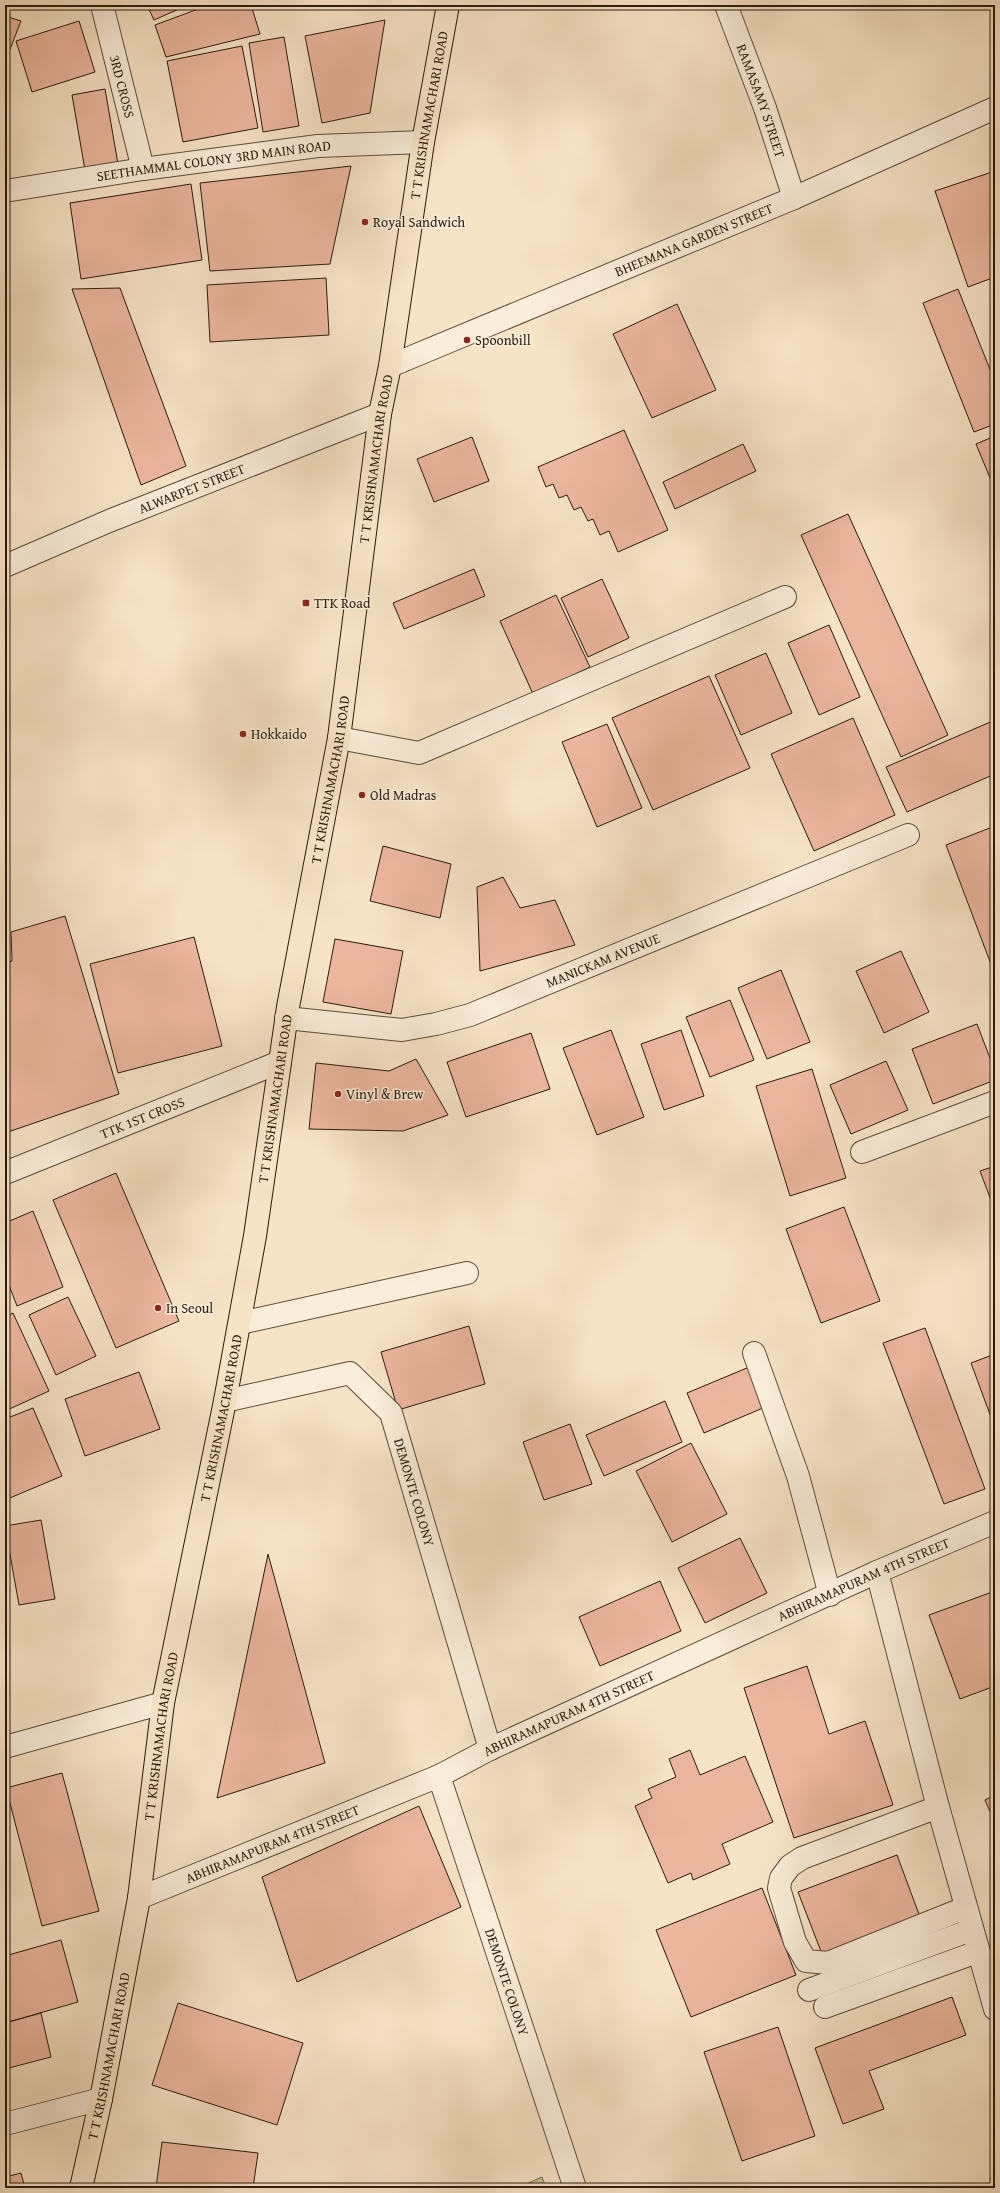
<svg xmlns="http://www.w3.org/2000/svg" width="1000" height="2193" font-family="'Gentium Book Plus',serif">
	<rect width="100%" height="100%" fill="#f7e3c6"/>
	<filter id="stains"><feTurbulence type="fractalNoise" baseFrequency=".005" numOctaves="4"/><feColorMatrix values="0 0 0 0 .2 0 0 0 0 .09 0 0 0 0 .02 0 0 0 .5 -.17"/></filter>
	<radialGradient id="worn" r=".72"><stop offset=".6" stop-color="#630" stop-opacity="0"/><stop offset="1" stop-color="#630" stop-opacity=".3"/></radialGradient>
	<path fill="#c2c291" stroke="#766f4f" d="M542,2177L546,2188H517Z"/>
	<path fill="#ecb69e" stroke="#291c0d" d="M147,5H188L154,20Z
		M209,5H251L260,34L166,57L155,25Z
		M5,16L21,21L5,62Z
		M385,20L370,113L322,123L305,36Z
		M79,21L95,72L32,92L16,41Z
		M284,37L299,126L263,132L249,43Z
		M242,46L258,128L183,142L167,61Z
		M105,89L118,164L85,170L72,95Z
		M351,166L330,264L210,271L200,183Z
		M995,171V277L968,287L935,191Z
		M191,184L202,260L81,279L70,203Z
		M326,278L329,335L210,342L207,285Z
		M120,288L186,466L141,485L72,289Z
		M958,289L995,382V424L974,432L923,303Z
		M677,304L716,390L652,418L613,334Z
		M624,430L668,530L618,552L609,531L600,535L593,519L588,521L581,507L574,510L567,495L559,498L553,484L546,487L538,467Z
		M995,436V490L976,444Z
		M472,437L489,481L434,502L417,459Z
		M743,444L756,471L675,509L663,482Z
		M848,514L948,735L901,757L801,535Z
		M474,569L485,596L404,629L393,603Z
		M602,579L629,638L588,657L561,598Z
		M556,595L590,667L533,694L500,621Z
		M829,625L860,697L819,715L788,643Z
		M766,653L792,713L741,735L715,675Z
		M709,676L750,768L653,810L612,718Z
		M853,718L895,815L814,851L771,754Z
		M995,720V774L907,812L886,767Z
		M607,724L642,808L597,827L562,742Z
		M995,826V975L946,845Z
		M383,846L451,864L440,918L370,901Z
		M503,877L520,908L555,900L575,945L480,971L477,887Z
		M65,916L119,1094L5,1133V963L12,961L11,932Z
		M194,937L222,1046L118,1073L90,964Z
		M335,939L403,951L391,1014L323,1002Z
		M901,951L929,1012L884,1033L856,971Z
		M781,970L810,1042L767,1059L738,988Z
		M730,1000L754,1060L710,1077L686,1017Z
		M977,1024L995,1071V1080L933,1104L912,1049Z
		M611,1030L644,1117L597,1135L563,1048Z
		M681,1030L704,1096L664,1110L641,1044Z
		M531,1033L550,1089L466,1117L447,1062Z
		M416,1059L448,1115L403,1131L309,1129L316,1063L389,1071Z
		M886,1061L908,1110L851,1134L830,1085Z
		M812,1069L846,1178L790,1196L756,1086Z
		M995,1166V1211L980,1171Z
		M116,1173L179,1321L116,1348L53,1200Z
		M844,1207L880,1301L821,1323L786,1229Z
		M33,1211L63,1287L17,1306L5,1275V1223Z
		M68,1297L96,1356L56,1375L29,1315Z
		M13,1313L49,1391L5,1411V1317Z
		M469,1326L485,1384L398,1410L381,1352Z
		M925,1328L985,1489L944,1504L883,1343Z
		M995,1354V1428L971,1363Z
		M754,1365L770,1405L704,1433L687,1393Z
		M139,1372L160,1429L85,1456L65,1399Z
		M665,1401L682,1442L604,1476L586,1435Z
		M33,1408L62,1476L5,1500V1419Z
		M570,1424L592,1484L544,1500L523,1442Z
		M691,1443L727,1514L672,1542L636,1471Z
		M41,1520L55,1599L19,1605L5,1526Z
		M740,1538L767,1593L705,1623L678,1568Z
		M268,1554L325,1763L217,1798Z
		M660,1581L681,1631L600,1666L579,1617Z
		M995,1591V1686L960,1699L929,1615Z
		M807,1666L829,1734L865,1721L893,1805L794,1838L744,1688Z
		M690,1750L700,1775L745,1756L773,1822L722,1844L730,1864L693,1880L691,1873L668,1883L635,1806L652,1798L648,1789L676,1777L669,1759Z
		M62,1773L99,1911L42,1926L6,1788Z
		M995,1795V1823L985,1800Z
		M419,1806L461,1907L297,1982L262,1877Z
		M897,1855L920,1917L822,1954L798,1892Z
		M762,1888L796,1975L691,2017L656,1930Z
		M61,1940L78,2002L5,2023V1956Z
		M952,1997L966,2035L869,2071L884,2109L843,2124L815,2048Z
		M178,2003L303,2043L277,2125L152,2085Z
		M41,2013L51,2057L5,2069V2023Z
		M778,2027L815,2136L742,2161L704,2052Z
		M162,2142L258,2153L253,2188H156Z
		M21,2173L25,2188H5V2177Z"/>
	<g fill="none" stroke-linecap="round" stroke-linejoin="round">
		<g stroke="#5c4e3b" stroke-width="24">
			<g id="minor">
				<path id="s1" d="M102,5L143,169"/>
				<path id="s2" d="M726,5L765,108L794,198"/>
				<path id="s3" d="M5,191L143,169L318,146L423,142"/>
				<path id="s4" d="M390,366L794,198L995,108"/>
				<path id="s5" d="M5,566L109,521L380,414"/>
				<path d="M339,738L419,753L785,597"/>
				<path id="s6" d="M286,1018L402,1030L436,1024L470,1015L908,835"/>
				<path d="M862,1152L995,1102"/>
				<path id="s7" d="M5,1173L280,1062"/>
				<path d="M240,1323L467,1273"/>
				<path d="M754,1353L798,1476L830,1595"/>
				<path id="s8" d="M225,1401L350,1373L391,1413L490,1749"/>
				<path d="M877,1572L938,1807L995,2009"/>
				<path d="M5,1747L163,1703"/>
				<path id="s9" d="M439,1776L575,2188"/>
				<path d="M938,1807L802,1858L790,1866L781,1878L779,1888L795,1942L806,1961L828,1963L965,1908"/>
				<path id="s10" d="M139,1898L439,1776L490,1749L877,1572L995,1522"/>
				<path d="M809,1990L971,1930"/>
				<path d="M825,2007L977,1952"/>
				<path d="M5,2124L101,2099"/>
			</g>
		</g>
		<g stroke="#291c0d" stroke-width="24">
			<g id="major">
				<path id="s11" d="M81,2188L101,2099L139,1898L163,1703L225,1401L255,1236L288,1007L339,738L380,414L390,366L423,142L448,5"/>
			</g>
		</g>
		<use href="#minor" stroke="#faedda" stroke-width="22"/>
		<use href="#major" stroke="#f7e3c6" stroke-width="22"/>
	</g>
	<g fill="#8f2418" stroke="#faedda" stroke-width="1.5">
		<circle cx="365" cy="222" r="4"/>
		<circle cx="467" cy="340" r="4"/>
		<rect x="302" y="599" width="8" height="8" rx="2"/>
		<circle cx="243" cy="734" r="4"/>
		<circle cx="362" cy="795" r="4"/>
		<circle cx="338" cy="1094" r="4"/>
		<circle cx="158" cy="1308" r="4"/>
	</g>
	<g text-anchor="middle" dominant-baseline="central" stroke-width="3" stroke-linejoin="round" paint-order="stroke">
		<g font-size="14" fill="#291c0d" stroke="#faedda">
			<text stroke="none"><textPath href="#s1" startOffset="84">3RD CROSS</textPath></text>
			<text stroke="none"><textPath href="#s2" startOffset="102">RAMASAMY STREET</textPath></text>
			<text stroke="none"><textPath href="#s11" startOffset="2103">T T KRISHNAMACHARI ROAD</textPath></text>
			<text stroke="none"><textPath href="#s3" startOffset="211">SEETHAMMAL COLONY 3RD MAIN ROAD</textPath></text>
			<text stroke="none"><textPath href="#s4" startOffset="329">BHEEMANA GARDEN STREET</textPath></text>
			<text stroke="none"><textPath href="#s11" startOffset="1755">T T KRISHNAMACHARI ROAD</textPath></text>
			<text stroke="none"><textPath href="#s5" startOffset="202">ALWARPET STREET</textPath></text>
			<text stroke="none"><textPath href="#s11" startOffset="1431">T T KRISHNAMACHARI ROAD</textPath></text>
			<text stroke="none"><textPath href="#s6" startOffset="330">MANICKAM AVENUE</textPath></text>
			<text stroke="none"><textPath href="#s11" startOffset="1107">T T KRISHNAMACHARI ROAD</textPath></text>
			<text stroke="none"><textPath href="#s7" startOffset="148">TTK 1ST CROSS</textPath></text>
			<text stroke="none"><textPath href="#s11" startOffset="783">T T KRISHNAMACHARI ROAD</textPath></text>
			<text stroke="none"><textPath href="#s8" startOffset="268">DEMONTE COLONY</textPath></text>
			<text stroke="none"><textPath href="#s10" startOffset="792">ABHIRAMAPURAM 4TH STREET</textPath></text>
			<text stroke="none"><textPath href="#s10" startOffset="468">ABHIRAMAPURAM 4TH STREET</textPath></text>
			<text stroke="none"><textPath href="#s11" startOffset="459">T T KRISHNAMACHARI ROAD</textPath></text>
			<text stroke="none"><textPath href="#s10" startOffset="144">ABHIRAMAPURAM 4TH STREET</textPath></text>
			<text stroke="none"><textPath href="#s9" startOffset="217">DEMONTE COLONY</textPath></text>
			<text stroke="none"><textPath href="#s11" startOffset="135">T T KRISHNAMACHARI ROAD</textPath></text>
		</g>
		<g font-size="14" fill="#291c0d" stroke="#faedda" text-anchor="start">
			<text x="373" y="222">Royal Sandwich</text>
			<text x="475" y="340">Spoonbill</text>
			<text x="314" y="603">TTK Road</text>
			<text x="251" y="734">Hokkaido</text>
			<text x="370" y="795">Old Madras</text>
			<text x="346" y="1094">Vinyl &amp; Brew</text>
			<text x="166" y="1308">In Seoul</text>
		</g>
	</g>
	<rect width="1000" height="2193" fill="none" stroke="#f7e3c6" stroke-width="20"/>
	<rect x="6" y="6" width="988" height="2181" fill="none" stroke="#291c0d" stroke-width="2"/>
	<rect x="10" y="10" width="980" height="2173" fill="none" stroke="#291c0d"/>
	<rect width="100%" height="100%" filter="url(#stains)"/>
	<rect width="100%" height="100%" fill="url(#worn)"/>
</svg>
